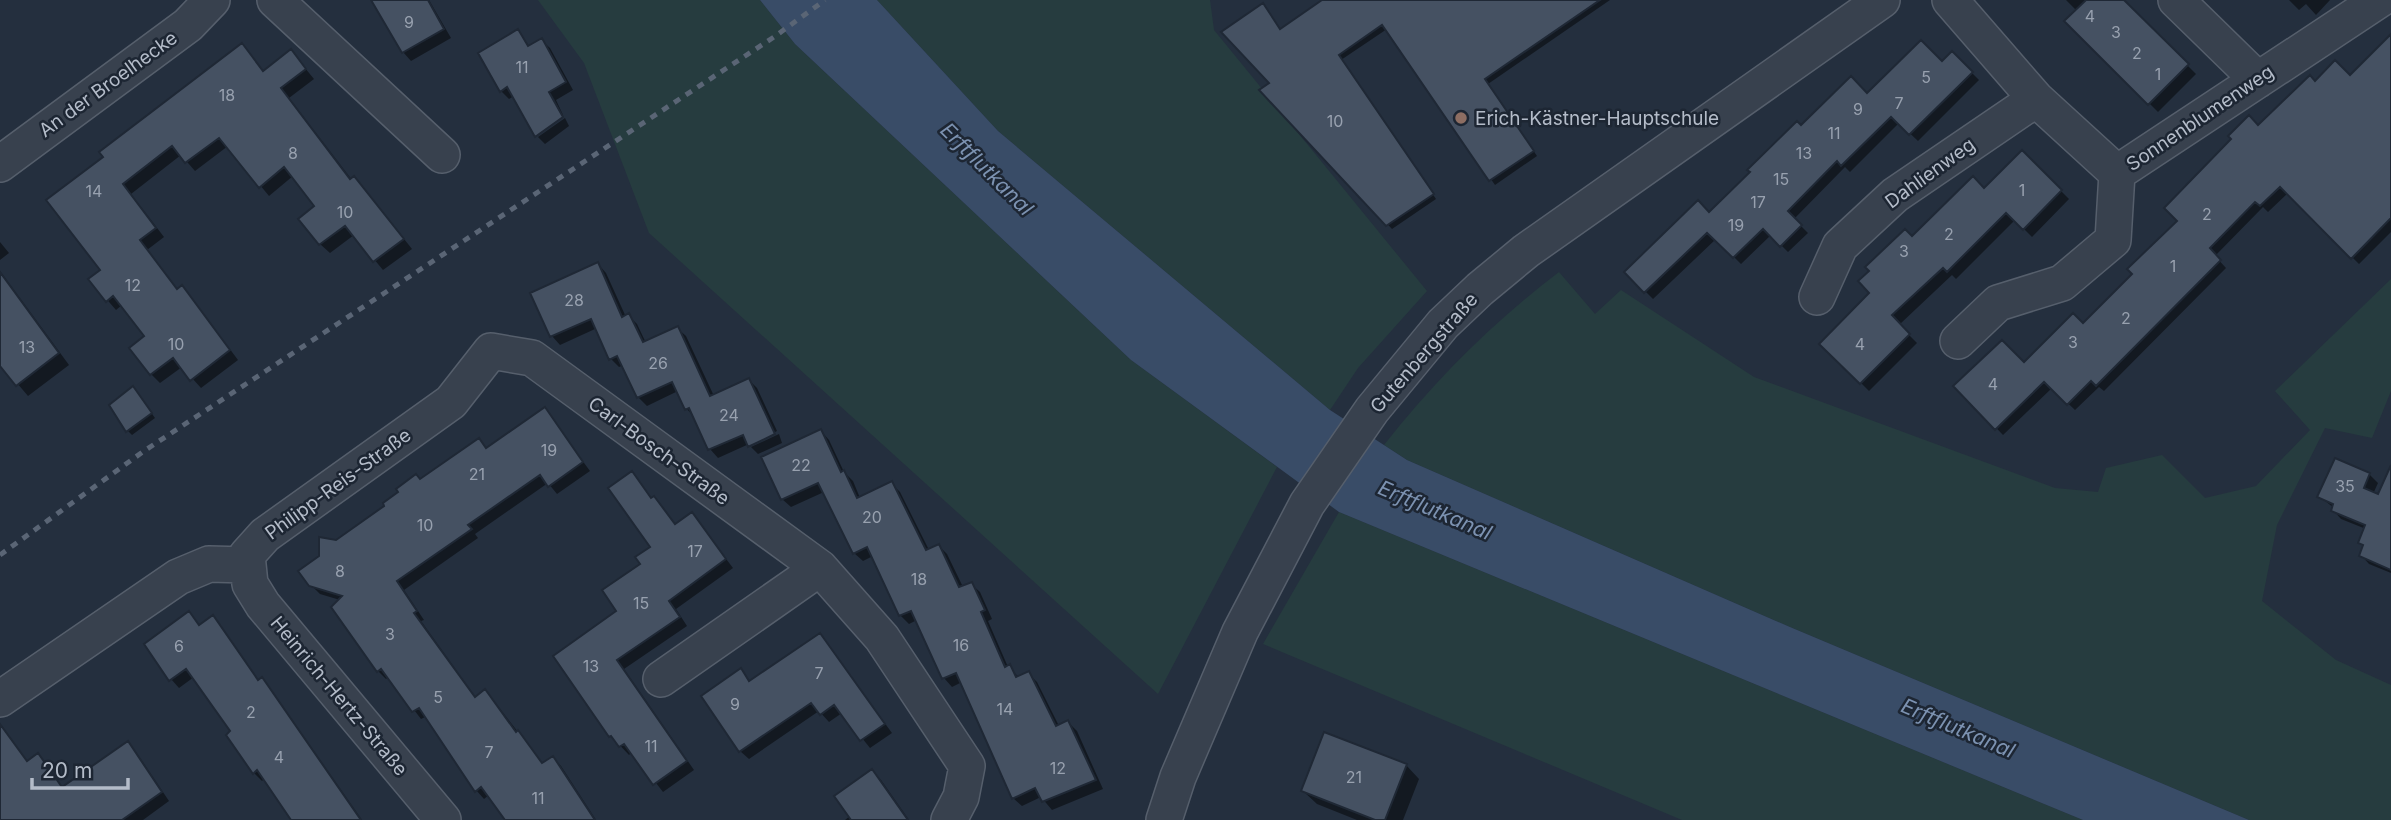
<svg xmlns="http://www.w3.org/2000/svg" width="2391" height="820" font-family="Inter,sans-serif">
	<rect width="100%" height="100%" fill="#242f3e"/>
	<path fill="#263c3f" d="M538,0H760L795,44L1131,360L1277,467L1158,694L649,233L584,63Z
		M877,0H1210L1214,30L1427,291L1358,368L1330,410L998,131Z
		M1559,272L1595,314L1621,290L1754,377L2055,488L2098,492L2106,468L2162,455L2205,498L2256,486L2310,430L2275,391L2391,279V391L2372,438L2325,428L2277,525L2262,601L2336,660L2391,685V820H2249L1790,627L1407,460L1384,445C1435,380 1493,322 1559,272Z
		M1339,512L2083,820H1682L1263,644Z"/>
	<path fill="#394c67" d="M760,0H877L998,131L1330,410L1407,460L1790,627L2249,820H2083L1339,512L1131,360L795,44Z"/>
	<path fill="#0007" d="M373,0H429L451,38L411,61L403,52Z
		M1325,0H1610L1488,84L1537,156L1495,185L1387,29L1341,60L1436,199L1392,229L1262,91L1272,84L1281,31Z
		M2066,0H2122L2196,74L2158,112L2067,21L2077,11Z
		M2289,0H2330L2316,15L2306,4L2299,10Z
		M518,32L530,47L541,40L550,48L573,90L556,100L563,115L537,134L514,96L509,99L501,91Z
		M2391,37V232L2359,264L2288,193L2268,212L2263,207L2215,256L2226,268L2104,391L2099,387L2075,410L2052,388L2003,435L1956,386L2024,365L2083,326L2134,274L2258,128L2315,83L2350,77Z
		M291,51L314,79L289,98L352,180L363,187L412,249L383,270L354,235L330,253L320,244L317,206L293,176L269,196L228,146L195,171L181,155L131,194L164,237L147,250L178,290L182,288L191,297L238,360L201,388L182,367L160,383L151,374L146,337L122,305L116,310L90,280L103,270L49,201L264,72Z
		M1952,53L1979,80L1918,141L1899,123L1850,172L1845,167L1794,219L1808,233L1788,252L1771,235L1741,264L1716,239L1653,299L1626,272L1709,214L1801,127L1867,95L1942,64Z
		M565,118L569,126L545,144L538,137Z
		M2022,152L2069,199L2032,237L2015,220L1956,279L1952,275L1899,325L1917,343L1869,391L1822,344L1872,293L1912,238L1984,190Z
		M0,242L9,253L0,260Z
		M598,264L606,273L626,317L629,316L637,324L646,343L677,328L686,336L714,396L749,380L757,388L777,431L751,444V447L749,444L718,458L710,449L695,418L686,408L678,391L647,406L638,397L624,365L619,367L611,359L595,329L560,345L552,336Z
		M0,271L69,365L28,396L0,363Z
		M137,393L155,418L132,435L128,431Z
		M545,410L590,471L557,494L548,483L475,534L478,538L404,590L424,620L421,621L476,698L493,700L543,764L553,758L561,766L596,820H507L489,795L484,799L476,790L427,716L421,719L389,677L386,679L378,671L340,600L320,594L311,585L321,557L336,541L478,440L487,449Z
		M821,431L829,440L844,472L853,481L860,498L891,483L900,492L929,550L939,546L947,554L963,587L971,584L980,592L992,619L988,621L1008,667L1020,678L1028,673L1037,682L1059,726L1068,722L1077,731L1103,789L1052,810L1041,797L1022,806L1013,798L962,682L952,687L944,678L917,620L909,624L900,615L873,556L863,561L854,553L824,492L791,507L782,499Z
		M779,434L782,443L758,454L751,447Z
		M632,473L652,499L654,498L662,506L676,525L692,514L733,568L676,609L687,626L624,669L694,770L663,792L632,752L629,755L611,736L619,612L652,548Z
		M2369,474L2378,483L2373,494L2391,506V573L2369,564L2361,555L2364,547L2360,542L2366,529L2341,519L2333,510L2334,508L2320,497Z
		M213,618L221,626L259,681L261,679L269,687L362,820H295L265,778L262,781L254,773L232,732L194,677L179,688L171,679L200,627Z
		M820,635L892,733L870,748L842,713L829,722L819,711L749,759L740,751V671L751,682Z
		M11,742L28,762L38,756L63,788L127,744L136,752L169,801L143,820H0V746Z
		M1406,765L1419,779L1403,820H1357L1317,804L1303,791Z
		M872,772L881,780L909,820H845L850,816Z"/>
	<path fill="#455162" stroke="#1f2835" stroke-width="2" d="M371,0H428L444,29L402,53Z
		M1322,0H1600L1485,79L1534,151L1489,181L1382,25L1339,55L1434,194L1386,226L1259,90L1269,83L1221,32L1263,3L1280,29Z
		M2086,0H2124L2189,64L2148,105L2064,21Z
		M518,29L528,46L542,38L566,82L549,92L563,117L535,137L507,87L500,92L478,53Z
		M2391,34V218L2351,259L2280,187L2260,206L2255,202L2210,248L2221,260L2096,386L2091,381L2067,405L2044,382L1995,430L1953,386L2002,340L2024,362L2073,313L2083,323L2132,274L2127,269L2177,221L2164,208L2231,139L2228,136L2249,115L2258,125L2310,75L2315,81L2335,60L2350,75Z
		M1921,40L1942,61L1952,51L1973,72L1909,135L1891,117L1841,166L1837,161L1788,211L1802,225L1780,247L1763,229L1733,258L1707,233L1644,293L1624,272L1698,200L1709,212L1750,172L1747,170L1797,121L1801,125L1851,76L1867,93Z
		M242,43L263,71L291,49L306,69L281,88L350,179L354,176L404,239L373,262L345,226L319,245L298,219L314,206L284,167L259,188L219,138L185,163L172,146L123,184L156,228L140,240L177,289L182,285L230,350L190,381L173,358L150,375L129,348L144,336L113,296L106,302L88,279L100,270L46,200L103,157L99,152Z
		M2022,150L2062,190L2023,230L2006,213L1947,272L1943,268L1892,315L1910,334L1860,384L1819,344L1869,293L1858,281L1869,271L1865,267L1905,229L1912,236L1973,176L1984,188Z
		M598,262L622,317L629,313L643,342L678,326L710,396L749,378L775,434L748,447L743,435L708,450L689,408L685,410L672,382L637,398L617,356L609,360L591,319L550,337L530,293Z
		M0,272L59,353L16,386L0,366Z
		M133,386L152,413L126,432L109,405Z
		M545,407L583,462L548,487L540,475L468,525L472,529L397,581L417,611L414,613L475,697L485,689L516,732L518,730L542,763L553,756L595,820H505L481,787L475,792L419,708L412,712L381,669L377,672L331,607L342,596L309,586L298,571L319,556V537L336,540L384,506L383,503L398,492L396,489L416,474L420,479L479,438L486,448Z
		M821,429L841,472L844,470L857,498L892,481L926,550L939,544L959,587L972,582L985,610L981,612L1005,667L1010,664L1016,677L1029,671L1056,726L1068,720L1096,780L1042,802L1035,788L1012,799L956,673L942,679L911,611L899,616L867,547L853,554L818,483L781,500L761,457Z
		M2335,458L2370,473L2364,488L2378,494L2391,465V570L2359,556L2363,545L2358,543L2365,525L2331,511L2333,504L2317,497Z
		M632,471L651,498L654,496L675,524L692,512L726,559L669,601L680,617L617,660L687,761L653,785L624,744L619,747L611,736L609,737L553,656L616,611L602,590L640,564L635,557L650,547L608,488Z
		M189,611L199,625L213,615L258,680L262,677L361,820H291L257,770L253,774L226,735L230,731L186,669L169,681L144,644Z
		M820,633L885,724L860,741L834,705L820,715L811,703L739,752L701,696L741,668L749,681Z
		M0,724L27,761L38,753L62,787L128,741L162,792L122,820H0Z
		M1324,732L1407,764L1385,820H1375L1301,791Z
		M872,769L908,820H851L834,796Z"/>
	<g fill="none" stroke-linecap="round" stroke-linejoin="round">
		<g stroke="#565f6c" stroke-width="38">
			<path id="minor" d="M275,0L442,155
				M1950,0L2036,99L2117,173L2379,0
				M2176,0L2258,80
				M0,164L188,25L212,0
				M1817,297L1840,246L1895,195L2036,99
				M1958,341L1998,303L2062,283L2113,240L2117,173
				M661,679L820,568
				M0,699L178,577L209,564L247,565
				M443,820L263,605L250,584L247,555L265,535L451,402L491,351L532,358L820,568L882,638L967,766L961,797L949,820
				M1164,820L1178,777L1240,632L1307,504L1372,410L1443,324L1480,289L1526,251L1882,0"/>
		</g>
		<use href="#minor" stroke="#38414e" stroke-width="35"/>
		<path stroke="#5a6575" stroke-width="5" stroke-dasharray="7 7" stroke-linecap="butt" d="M0,555L144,451L774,37L825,0"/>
	</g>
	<circle fill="#8d6e63" stroke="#1d2633" stroke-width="2.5" cx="1461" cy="118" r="7"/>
	<g text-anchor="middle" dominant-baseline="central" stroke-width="5" stroke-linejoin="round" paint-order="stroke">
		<g font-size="16" fill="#98a1af">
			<text x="2090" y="16">4</text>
			<text x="409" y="22">9</text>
			<text x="2116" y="32">3</text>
			<text x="2137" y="53">2</text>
			<text x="522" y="67">11</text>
			<text x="2158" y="74">1</text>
			<text x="1926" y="77">5</text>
			<text x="227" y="95">18</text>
			<text x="1899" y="103">7</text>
			<text x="1858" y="109">9</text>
			<text x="1335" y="121">10</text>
			<text x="1834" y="133">11</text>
			<text x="293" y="153">8</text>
			<text x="1804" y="153">13</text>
			<text x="1781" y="179">15</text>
			<text x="2022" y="190">1</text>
			<text x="94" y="191">14</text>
			<text x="1758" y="202">17</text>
			<text x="345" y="212">10</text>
			<text x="2207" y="214">2</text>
			<text x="1736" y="225">19</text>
			<text x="1949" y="234">2</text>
			<text x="1904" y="251">3</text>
			<text x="2173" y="266">1</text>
			<text x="133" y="285">12</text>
			<text x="574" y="300">28</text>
			<text x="2126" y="318">2</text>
			<text x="2073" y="342">3</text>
			<text x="176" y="344">10</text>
			<text x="1860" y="344">4</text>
			<text x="27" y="347">13</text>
			<text x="658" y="363">26</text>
			<text x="1993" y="384">4</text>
			<text x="729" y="415">24</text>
			<text x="549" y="450">19</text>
			<text x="801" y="465">22</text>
			<text x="477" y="474">21</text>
			<text x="2345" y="486">35</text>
			<text x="872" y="517">20</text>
			<text x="425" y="525">10</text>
			<text x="695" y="551">17</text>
			<text x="340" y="571">8</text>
			<text x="919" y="579">18</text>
			<text x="641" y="603">15</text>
			<text x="390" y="634">3</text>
			<text x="961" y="645">16</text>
			<text x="179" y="646">6</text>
			<text x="591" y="666">13</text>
			<text x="819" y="673">7</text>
			<text x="438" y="697">5</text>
			<text x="735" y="704">9</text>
			<text x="1005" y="709">14</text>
			<text x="251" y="712">2</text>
			<text x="651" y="746">11</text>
			<text x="489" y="752">7</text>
			<text x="279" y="757">4</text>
			<text x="1058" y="768">12</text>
			<text x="1354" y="777">21</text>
			<text x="538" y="798">11</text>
		</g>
		<g font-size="19" fill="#b4bcc9" stroke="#1d2633">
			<text transform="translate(108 84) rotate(-36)">An der Broelhecke</text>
			<text transform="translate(2200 118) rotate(-34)">Sonnenblumenweg</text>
			<text transform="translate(1930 173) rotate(-36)">Dahlienweg</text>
			<text transform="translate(1424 353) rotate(-49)">Gutenbergstraße</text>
			<text transform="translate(659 451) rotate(36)">Carl-Bosch-Straße</text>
			<text transform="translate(338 484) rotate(-36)">Philipp-Reis-Straße</text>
			<text transform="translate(339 696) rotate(50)">Heinrich-Hertz-Straße</text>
		</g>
		<g font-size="19" fill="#b4bcc9" stroke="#1d2633" text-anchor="start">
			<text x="1475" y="118">Erich-Kästner-Hauptschule</text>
		</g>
		<g font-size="21" font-style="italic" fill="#7c92b1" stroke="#1d2633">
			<text transform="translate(987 169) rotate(45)">Erftflutkanal</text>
			<text transform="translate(1435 510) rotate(23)">Erftflutkanal</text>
			<text transform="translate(1958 728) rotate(23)">Erftflutkanal</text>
		</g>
	</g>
	<path d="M32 778v10h96v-10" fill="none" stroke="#b4bcc9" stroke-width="3.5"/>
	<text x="42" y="778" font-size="21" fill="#b4bcc9" stroke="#1d2633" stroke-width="5" paint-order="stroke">20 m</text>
</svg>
